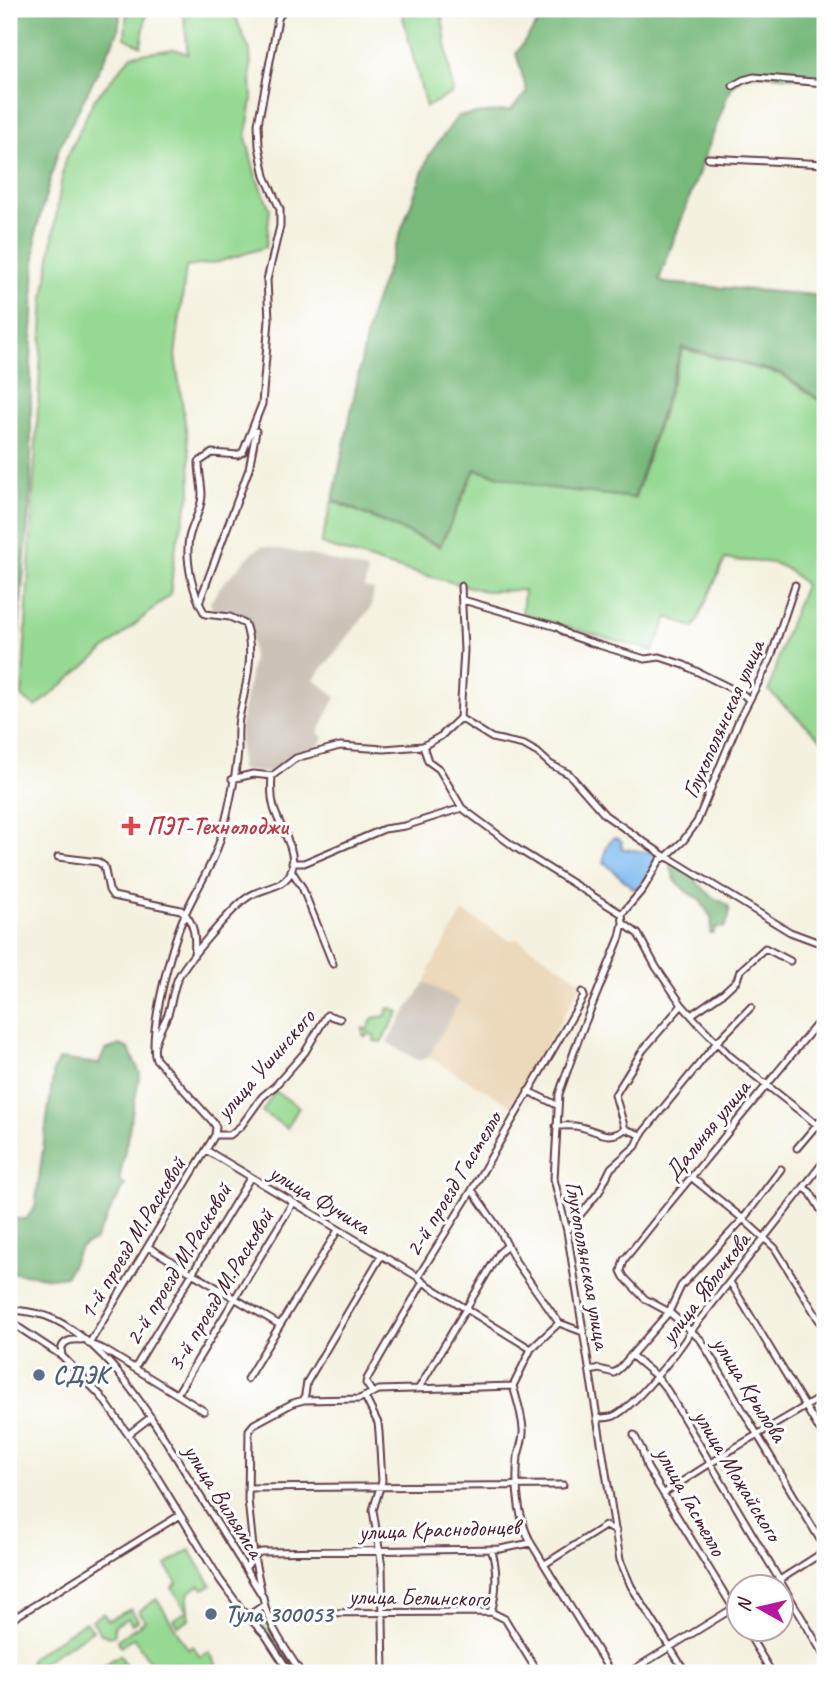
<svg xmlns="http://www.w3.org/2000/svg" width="834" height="1682" font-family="Caveat,sans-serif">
	<rect width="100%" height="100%" fill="#fff"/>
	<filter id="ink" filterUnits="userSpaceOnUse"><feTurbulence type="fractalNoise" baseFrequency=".0143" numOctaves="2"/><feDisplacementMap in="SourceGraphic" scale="14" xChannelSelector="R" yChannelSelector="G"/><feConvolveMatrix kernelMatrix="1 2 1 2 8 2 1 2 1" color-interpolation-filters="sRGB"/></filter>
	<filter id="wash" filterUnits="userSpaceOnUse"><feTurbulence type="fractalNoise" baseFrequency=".00686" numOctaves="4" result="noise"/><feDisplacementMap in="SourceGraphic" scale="28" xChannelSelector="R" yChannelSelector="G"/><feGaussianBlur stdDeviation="1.57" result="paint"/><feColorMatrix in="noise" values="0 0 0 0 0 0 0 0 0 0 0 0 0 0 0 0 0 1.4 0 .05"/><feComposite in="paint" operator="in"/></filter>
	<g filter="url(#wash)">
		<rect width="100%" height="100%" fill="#f5f1e0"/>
		<path fill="#ecd8ba" d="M463,912L509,940L518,939L583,982L512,1106L428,1057L460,1002L425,982L430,972L428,971Z"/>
		<path fill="#cbc3b8" d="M262,546L311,555L366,570L368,572L364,588L374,590L371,608L314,679L336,697L318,733L324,737L316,752L293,758L278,770L267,773L240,770V730L253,658L251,636L246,622L214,613L210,603L220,587L253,552Z
			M425,982L460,1001L428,1057L421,1060H417L387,1042Z"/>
		<path fill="#95d992" stroke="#707c5e" stroke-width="2" d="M127,9H147L141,46L125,38Z
			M178,9H236L237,21L250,51L252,100L246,137L256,177L270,209L266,247L218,262L186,267L175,356L190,456L191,491L175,550L170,595L36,707L22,697L44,298L64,163L94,100L132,55L175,49L188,54L184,17Z
			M401,9H441L453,93L426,107Z
			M683,349L782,375L825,405V743L769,691L784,638L805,585C776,553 762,565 725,559L694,628L668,617L653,651L522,614L524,590L485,591L386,565L321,544L332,501L440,547L475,470C531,485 577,493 635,498Z
			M392,1008L399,1012L381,1042L374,1041L375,1037L369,1033L366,1037L363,1035V1028L367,1030L373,1018L386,1016L387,1009Z
			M275,1091L299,1107L287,1128L262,1112Z
			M190,1550L211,1585L203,1589L200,1585L189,1592L187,1601L189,1619L178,1626L174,1619L187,1611L172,1587L177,1583L166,1565Z
			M157,1599L188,1649L193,1646L200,1657L209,1652L221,1673H196C188,1660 166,1665 152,1665L134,1638L121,1646L117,1640L145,1621L139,1611Z
			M131,1609L138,1620L132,1624L128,1618L114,1626L115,1634L110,1637L101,1634L92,1620L103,1613L108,1620Z
			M260,1614L264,1615L275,1636L298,1673H293L277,1647L257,1622Z
			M85,1622L93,1630L37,1666L36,1673H26L32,1657Z
			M120,1655L131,1673H105L101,1667Z"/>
		<path fill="#78b97c" stroke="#616c54" stroke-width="2" d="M9,9H121L118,32L59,148L36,231L31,363V488L12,705L9,710Z
			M581,9H825V80L756,74L742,77L731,86L659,280L665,283L825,296V404L783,374L682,347L634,498L541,487L475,469L440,546L333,500L371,313L429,155L458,116L511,110L527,92L516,53L547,11L575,18Z
			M672,860L685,871L696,876L697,883C704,887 704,891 710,895C716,901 723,900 729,907V917L724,928L716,927L713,933H710L712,919L700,900L687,892L675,880L669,862Z
			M120,1045L129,1049L140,1073L119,1181L125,1184L94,1241C71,1248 78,1260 65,1276L52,1278L9,1272V1219H26L35,1207L54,1069L59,1059L99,1064L105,1050Z"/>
		<path fill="#7dbaf0" stroke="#646c8e" stroke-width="2" d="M613,838L619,839L622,842L621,847L624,849L655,853L657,857C653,869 646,883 634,889L604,862C604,853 606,844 613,838Z"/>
	</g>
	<g filter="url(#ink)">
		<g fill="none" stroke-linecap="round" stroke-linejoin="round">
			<g stroke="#643e46" stroke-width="9">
				<path id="minor" d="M733,86L743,80L754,77L825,83
					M708,158L825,164
					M463,600L557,627L569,635L589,642L645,659L660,657L684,665L744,695L749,700
					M199,603L249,469L256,431
					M460,718L492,738L524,745L538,753L550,764L569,774L605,815L666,857L683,841L697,822L739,720L770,660L795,585
					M423,746L428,761L439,769L462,808L516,848L622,914
					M232,779L253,774L272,776
					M58,857L98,862L104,866L109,890L113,896L181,910C195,922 196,938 194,955
					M292,863H304L384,829L405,826L462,808
					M291,870L302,887L333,964
					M623,923L638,934L656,967L682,1005L699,1024L730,1056L825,1131
					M825,1014L656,1220L624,1260L621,1271L624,1277L645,1299L669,1312L701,1340L825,1548
					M691,1015L723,993L737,980L740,971L765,948L790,961
					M154,1046C154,1013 172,942 186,912C195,892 207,874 215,854C225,830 236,777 238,750C238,739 237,729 239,718C245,688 256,654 245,624L230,617L205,614C193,594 185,561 189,538C192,524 202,509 202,495C202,485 199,474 199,462L212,453L238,455L243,452L262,404L269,320L267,280L280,226V209L265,176L259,146L258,124L278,19L283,9
					M528,1091L557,1105
					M556,1126C564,1126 573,1125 580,1127C597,1130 609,1142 625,1129
					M215,1135H230L241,1126L262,1097L275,1086L305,1052L327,1015L340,1019
					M641,1135L625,1129L615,1095L643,1050L682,1005
					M797,1148L825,1115
					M206,1150L418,1277
					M691,1177L743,1219L775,1248L825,1330
					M804,1188L810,1192L825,1217
					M472,1190L499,1229L516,1262L559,1323L583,1332
					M567,1231L599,1192L611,1168L636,1146L641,1135L717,1042L751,1007
					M148,1247L280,1325
					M418,1277L472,1190L584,996L582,992
					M423,1282L531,1349
					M730,1282L825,1439
					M9,1309C21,1311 34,1312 46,1316C110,1340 157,1427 192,1483C216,1521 239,1559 263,1597C267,1625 287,1650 301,1673
					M9,1315L18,1327L62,1356L101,1396L151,1467L220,1580L242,1610L266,1636L290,1673
					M89,1344L215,1135L216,1127L213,1122L156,1059C150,1044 162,1028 168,1014C172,1002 173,989 178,978C186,961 233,907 248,897C262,887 286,889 292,869C297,850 279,826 274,808C271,797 271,787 272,776L296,758L340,746L384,749L423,746L441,736L460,718L464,650L461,586
					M92,1345L103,1349L204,1411
					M631,1355L656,1376L667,1390L825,1657
					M62,1356C59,1342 69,1339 81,1340
					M135,1368L250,1178
					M590,1371L599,1369L614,1373L621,1367L669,1312L681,1286L743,1219L781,1169
					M247,1379L338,1230
					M419,1388L499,1253L507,1246
					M372,1392L366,1383L367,1379L423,1282L418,1277
					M177,1394L292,1204
					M365,1397L378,1423L379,1432L382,1481L373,1510L382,1567L384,1673
					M304,1400L307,1382L381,1256
					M597,1418C602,1418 609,1418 614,1416C635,1406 678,1352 691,1331L825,1160
					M129,1434L151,1417
					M634,1435L642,1450L647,1467L740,1619
					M248,1488L563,1485
					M664,1493L733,1449L825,1395
					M531,1543C517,1516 515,1486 518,1456C520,1447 524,1438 523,1429C522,1414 517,1400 513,1386L531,1349L559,1323
					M491,1549C498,1568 497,1593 491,1612
					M545,1564L605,1526L616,1531
					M245,1568L258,1553L262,1552L500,1549L531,1543L611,1673
					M767,1588L825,1551
					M261,1590L254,1557L248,1500L249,1430L254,1424L293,1403L304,1400L359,1399L379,1390L513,1386
					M248,1616L264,1605
					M269,1617L293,1613L491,1612L505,1619L538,1673
					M9,1621L180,1515
					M746,1630L772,1673
					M628,1673L740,1604
					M686,1673L631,1586L620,1560L567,1231L554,1179L559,1094L580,1035L620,937L623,923L622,914L643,889L660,860L666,857L671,859L790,932L825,945"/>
			</g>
			<use href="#minor" stroke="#fff" stroke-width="5"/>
		</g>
	</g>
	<path fill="#e0444e" stroke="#fff" stroke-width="2.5" d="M127.5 815.5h7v7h7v7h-7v7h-7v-7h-7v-7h7z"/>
	<g fill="#5c6f8a" stroke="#fff" stroke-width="2.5">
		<circle cx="39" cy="1375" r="7"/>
		<circle cx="211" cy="1614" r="7"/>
	</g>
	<g text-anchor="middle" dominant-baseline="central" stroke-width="6" stroke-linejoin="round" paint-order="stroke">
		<g font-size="24" fill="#4a1f2b" stroke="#fff">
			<text transform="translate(723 719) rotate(-66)">Глухополянская улица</text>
			<text transform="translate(265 1064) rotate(-49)">улица Ушинского</text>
			<text transform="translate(707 1130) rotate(-51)">Дальняя улица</text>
			<text transform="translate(453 1184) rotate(-59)">2-й проезд Гастелло</text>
			<text transform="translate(320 1199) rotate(31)">улица Фучика</text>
			<text transform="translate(132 1238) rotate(-59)">1-й проезд М.Расковой</text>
			<text transform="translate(178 1264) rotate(-59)">2-й проезд М.Расковой</text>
			<text transform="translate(588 1265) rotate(80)">Глухополянская улица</text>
			<text transform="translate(705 1288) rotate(-53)">улица Яблочкова</text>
			<text transform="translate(220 1290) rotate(-59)">3-й проезд М.Расковой</text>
			<text transform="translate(750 1389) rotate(58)">улица Крылова</text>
			<text transform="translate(738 1475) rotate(59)">улица Можайского</text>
			<text transform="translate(224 1501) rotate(58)">улица Вильямса</text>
			<text transform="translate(691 1501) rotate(61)">улица Гастелло</text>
			<text transform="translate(439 1529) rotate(-2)">улица Краснодонцев</text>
			<text transform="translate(419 1597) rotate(1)">улица Белинского</text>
		</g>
		<g font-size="24" font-weight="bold" fill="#be3a42" stroke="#fff" text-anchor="start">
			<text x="147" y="826">ПЭТ-Технолоджи</text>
		</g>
		<g font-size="24" font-weight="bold" fill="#4e5e75" stroke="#fff" text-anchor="start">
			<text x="53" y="1375">СДЭК</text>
			<text x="225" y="1614">Тула 300053</text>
		</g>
	</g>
	<rect width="834" height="1682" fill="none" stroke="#fff" stroke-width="35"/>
	<g transform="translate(760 1608) rotate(278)"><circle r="33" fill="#ffffff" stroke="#b7a5aa" stroke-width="2"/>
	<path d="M0-5L12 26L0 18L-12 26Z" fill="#b5179e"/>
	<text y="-10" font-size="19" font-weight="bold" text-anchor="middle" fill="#4a1f2b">N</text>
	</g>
</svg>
